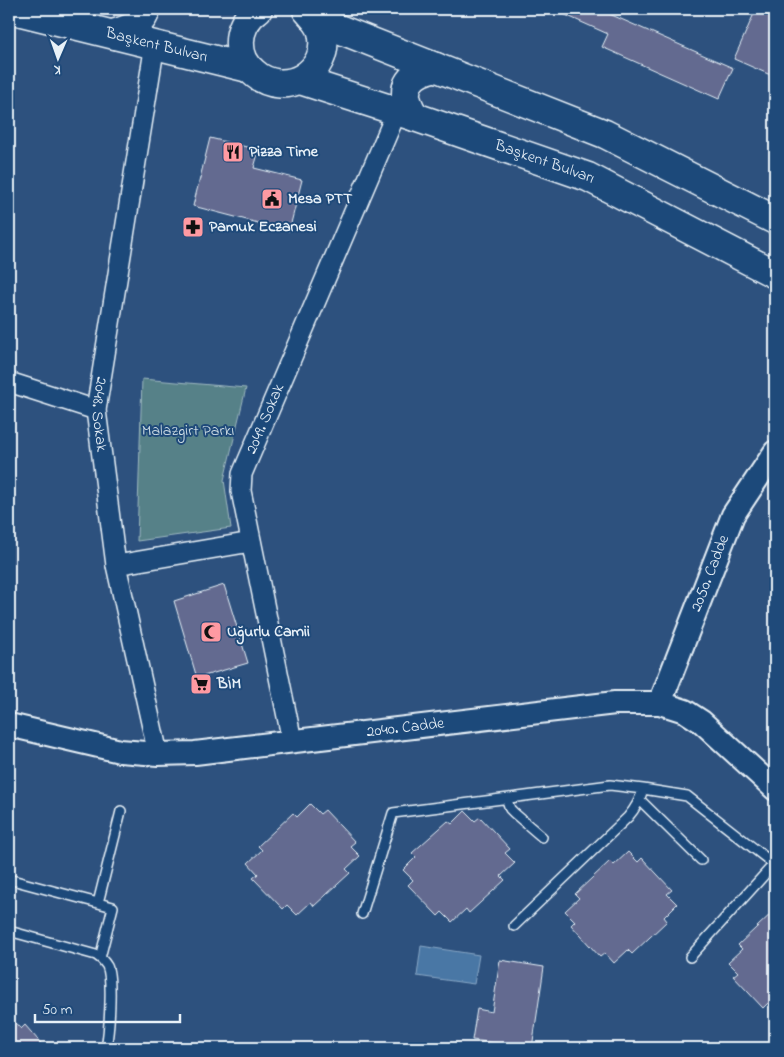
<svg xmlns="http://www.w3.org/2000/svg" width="784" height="1057" font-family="'Indie Flower',sans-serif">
	<rect width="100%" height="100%" fill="#2d517e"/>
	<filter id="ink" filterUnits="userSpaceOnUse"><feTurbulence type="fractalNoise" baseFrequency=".02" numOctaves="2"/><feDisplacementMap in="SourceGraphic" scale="10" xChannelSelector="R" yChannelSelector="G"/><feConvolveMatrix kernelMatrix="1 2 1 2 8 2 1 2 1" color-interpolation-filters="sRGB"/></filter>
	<g filter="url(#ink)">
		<path fill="#568188" stroke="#9fb9c0" d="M142,379L246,388L224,480L231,528L137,541Z"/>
		<path fill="#4a77a5" stroke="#89a8c6" d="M421,946L479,955L474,984L417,976Z"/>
		<path fill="#636b90" stroke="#e8f1f8" d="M552,9H598L733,68L719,99L602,47L608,34Z
			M756,9H775V77L734,59Z
			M210,138L259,150L254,168L302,180L289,231L193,206Z
			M224,585L248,663L197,678L174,601Z
			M310,804L320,814L325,810L355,842L350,846L360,856L346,869L350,873L314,906L311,902L297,915L287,905L283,909L253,878L258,874L248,863L262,850L258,846L293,813L297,817Z
			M465,811L475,821L480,817L510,849L505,853L515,863L501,876L505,880L469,913L466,909L452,922L442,912L438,916L408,885L413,880L403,870L416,857L412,853L448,821L452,824Z
			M628,852L638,862L642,858L672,890L667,894L677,904L664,917L667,921L632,954L628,950L614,963L605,953L600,957L571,925L575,921L565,911L579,898L575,894L610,861L614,865Z
			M775,910V1012L768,1003L763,1008L733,976L738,972L728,962L742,949L738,945Z
			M500,960L544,967L532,1048L472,1040L477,1009L492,1012Z
			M9,1016L21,1029L25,1025L45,1048H9Z"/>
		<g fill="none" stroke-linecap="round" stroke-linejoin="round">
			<g stroke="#e8f1f8" stroke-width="12">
				<path id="service" d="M507,800L510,809L514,813L542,837
					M640,800L701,860
					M12,880L113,907L100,958
					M98,903L121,811
					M362,914L393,813L610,785L643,789L687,796L775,865
					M514,926L628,817C636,808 640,800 643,789
					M9,931L96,955C101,958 104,961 107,966C113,979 109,1033 106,1048
					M690,957L774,864"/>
			</g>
			<g stroke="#e8f1f8" stroke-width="22">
				<g id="minor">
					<path id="s1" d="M155,44L96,410L116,565L158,754"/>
					<path d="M9,382L96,410"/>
					<path d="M116,565L251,542"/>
					<path id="s2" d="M292,741L241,491L242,474L397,111"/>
				</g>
			</g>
			<g stroke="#e8f1f8" stroke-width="26">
				<g id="tertiary">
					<path id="s3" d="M660,703L733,515L775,452"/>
					<path id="s4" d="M9,725L120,751L158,754L195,753L615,703H660L685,711L702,722L775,789"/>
				</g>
			</g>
			<g stroke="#e8f1f8" stroke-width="31">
				<g id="primary">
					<path id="s5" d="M9,9L248,68"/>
					<path d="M258,9C246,17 239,31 240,45C240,55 245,65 253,72C283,100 332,73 322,32C320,23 313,17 307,10"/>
					<path d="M316,20L605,134L775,220"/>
					<path d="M113,34C127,30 143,25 146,9"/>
					<path id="s6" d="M300,80L415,117L588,177L775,274"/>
					<path d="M415,117C397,89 407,74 436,67"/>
				</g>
			</g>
			<use href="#service" stroke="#1f4a7a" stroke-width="9"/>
			<use href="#minor" stroke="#1f4a7a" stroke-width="19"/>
			<use href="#tertiary" stroke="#1f4a7a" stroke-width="22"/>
			<use href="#primary" stroke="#1f4a7a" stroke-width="28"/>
		</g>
	</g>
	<defs>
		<g id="restaurant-square" transform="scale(1.125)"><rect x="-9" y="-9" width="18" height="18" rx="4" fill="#ff9aa2" stroke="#1f4a7a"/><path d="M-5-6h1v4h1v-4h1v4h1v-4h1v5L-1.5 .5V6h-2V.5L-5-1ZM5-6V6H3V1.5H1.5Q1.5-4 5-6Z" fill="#111"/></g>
		<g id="civic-square" transform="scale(1.125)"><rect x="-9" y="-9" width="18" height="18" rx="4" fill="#ff9aa2" stroke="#1f4a7a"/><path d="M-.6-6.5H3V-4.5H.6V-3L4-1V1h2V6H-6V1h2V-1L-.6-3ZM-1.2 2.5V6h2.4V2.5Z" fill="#111"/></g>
		<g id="pharmacy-square" transform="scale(1.125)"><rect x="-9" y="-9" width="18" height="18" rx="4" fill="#ff9aa2" stroke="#1f4a7a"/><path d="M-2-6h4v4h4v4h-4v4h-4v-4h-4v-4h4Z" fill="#111"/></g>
		<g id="mosque-square" transform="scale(1.125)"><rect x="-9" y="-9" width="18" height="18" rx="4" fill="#ff9aa2" stroke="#1f4a7a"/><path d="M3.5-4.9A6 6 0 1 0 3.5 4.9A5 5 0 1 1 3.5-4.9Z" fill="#111"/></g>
		<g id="supermarket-square" transform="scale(1.125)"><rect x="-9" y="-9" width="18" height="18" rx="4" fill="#ff9aa2" stroke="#1f4a7a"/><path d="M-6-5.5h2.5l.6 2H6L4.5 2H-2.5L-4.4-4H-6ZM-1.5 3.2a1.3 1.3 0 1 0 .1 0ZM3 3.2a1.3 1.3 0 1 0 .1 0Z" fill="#111"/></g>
	</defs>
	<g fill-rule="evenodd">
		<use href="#restaurant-square" x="233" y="152"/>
		<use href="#civic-square" x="272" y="199"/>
		<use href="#pharmacy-square" x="193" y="227"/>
		<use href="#mosque-square" x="211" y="632"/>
		<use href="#supermarket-square" x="201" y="684"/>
	</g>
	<g text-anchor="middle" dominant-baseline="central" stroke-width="4" stroke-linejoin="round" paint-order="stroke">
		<g font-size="16" fill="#e8f1f8" stroke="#1f4a7a">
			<text stroke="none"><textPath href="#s5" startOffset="152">Başkent Bulvarı</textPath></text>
			<text stroke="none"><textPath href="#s6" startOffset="258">Başkent Bulvarı</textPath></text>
			<text stroke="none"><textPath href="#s1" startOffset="375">2048. Sokak</textPath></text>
			<text stroke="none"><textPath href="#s2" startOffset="332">2049. Sokak</textPath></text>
			<text stroke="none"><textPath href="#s3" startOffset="139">2050. Cadde</textPath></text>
			<text stroke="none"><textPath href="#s4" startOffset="401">2040. Cadde</textPath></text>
		</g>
		<g font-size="16" font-weight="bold" fill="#e8f1f8" stroke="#1f4a7a" text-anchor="start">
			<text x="249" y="152">Pizza Time</text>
			<text x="288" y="199">Mesa PTT</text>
			<text x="209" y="227">Pamuk Eczanesi</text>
			<text x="227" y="632">Uğurlu Camii</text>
			<text x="217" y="684">BİM</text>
		</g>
		<g font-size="16" fill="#d2e0e7" stroke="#1f4a7a">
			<text x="188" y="431">Malazgirt Parkı</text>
		</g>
	</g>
	<rect width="784" height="1057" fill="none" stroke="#1f4a7a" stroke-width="30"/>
	<rect x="15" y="15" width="754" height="1027" fill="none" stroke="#e8f1f8" stroke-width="2" filter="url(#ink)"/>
	<g transform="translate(58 58) rotate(182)" stroke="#1f4a7a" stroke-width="4" paint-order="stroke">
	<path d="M0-4L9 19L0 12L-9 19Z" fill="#e8f1f8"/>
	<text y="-8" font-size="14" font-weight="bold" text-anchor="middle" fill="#e8f1f8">K</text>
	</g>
	<path d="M35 1014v8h145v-8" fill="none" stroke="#e8f1f8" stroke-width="2.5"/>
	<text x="42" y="1014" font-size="15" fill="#e8f1f8" stroke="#1f4a7a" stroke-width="4" paint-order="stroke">50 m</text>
</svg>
